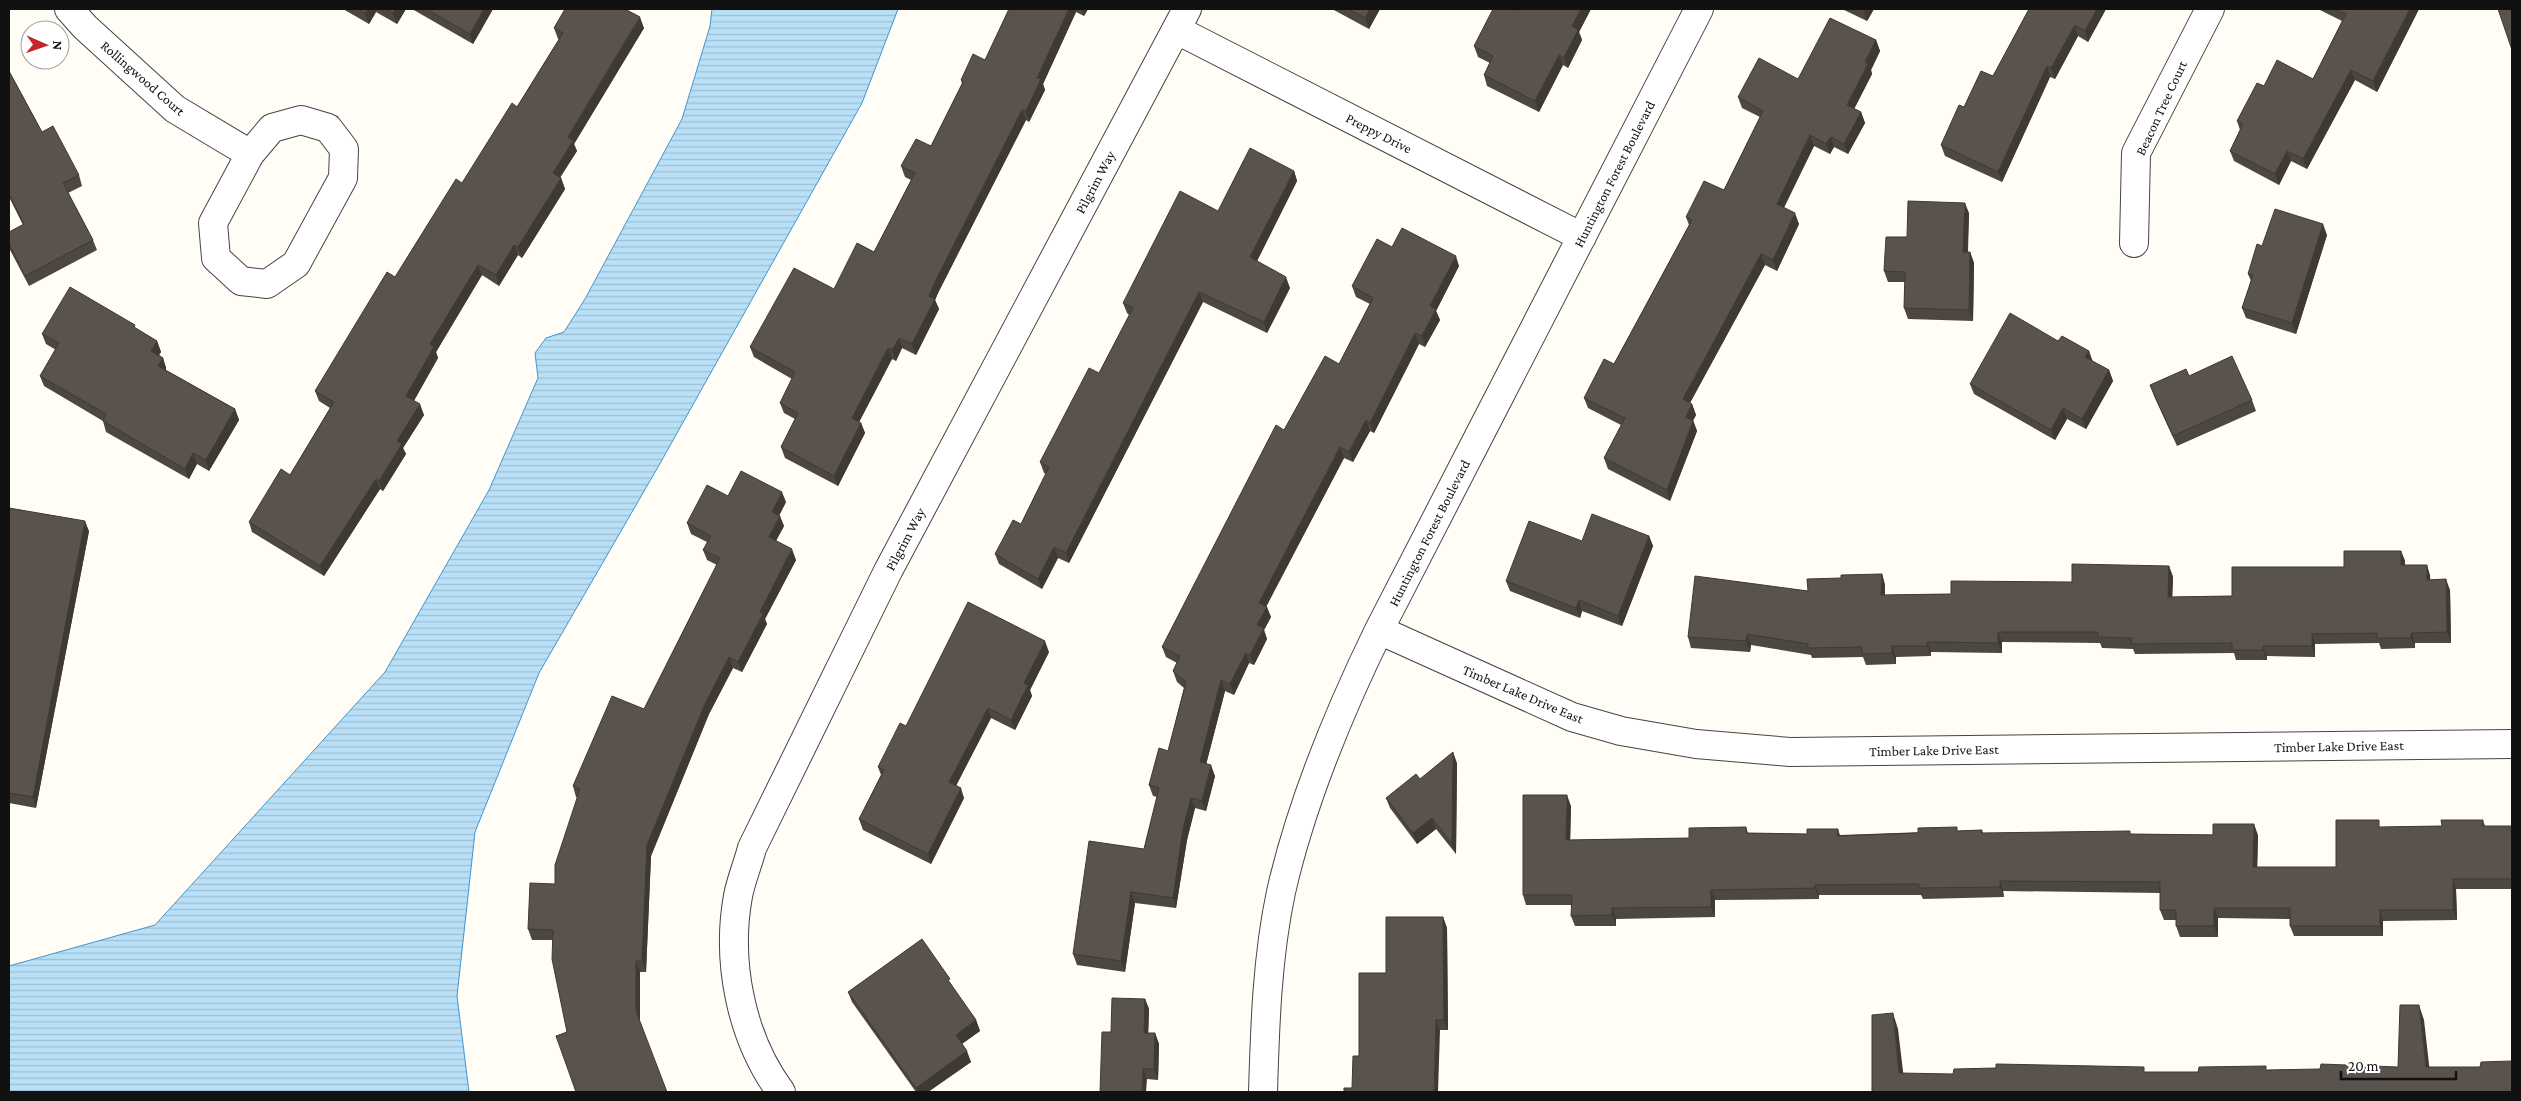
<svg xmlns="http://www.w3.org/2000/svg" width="2521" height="1101" font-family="'Crimson Pro',serif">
	<defs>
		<pattern id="water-rules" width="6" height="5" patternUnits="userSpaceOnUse" patternTransform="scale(1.25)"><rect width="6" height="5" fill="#b9e0f7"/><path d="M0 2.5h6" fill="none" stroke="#9ebfd3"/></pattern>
	</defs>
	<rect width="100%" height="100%" fill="#fffdf5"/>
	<path fill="url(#water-rules)" stroke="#3f96cf" d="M712,9H898L862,103L658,467L539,673L475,832L457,996L469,1092H9V966L155,925L385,672L489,490L538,378L535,353L546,338L564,332L585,299L682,119L710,26Z"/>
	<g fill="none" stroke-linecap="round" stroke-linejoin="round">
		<g stroke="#444" stroke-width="30">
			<path id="minor" d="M69,9L85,27L175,109L250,154
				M1177,30L1582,237
				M301,120L328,128L344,149L343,178L296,264L267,284L241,281L216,258L213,223L250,154L272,128Z
				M2134,243L2136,153L2210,9
				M1379,630L1572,717L1621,731L1696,744L1790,752L2512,744
				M781,1092C741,1038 726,962 738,896C741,880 748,864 752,848L888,571L1187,9
				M1263,1092C1265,1025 1267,958 1281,892C1301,804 1339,712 1379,630L1699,9"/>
		</g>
		<use href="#minor" stroke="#fff" stroke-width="28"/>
	</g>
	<path fill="#4d4742" d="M343,9H406L397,24L376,12L369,24Z
		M412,9H493L473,44Z
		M1009,9H1088L1084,16L1076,12L1043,84L1045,90L1029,122L1026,120L938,293L935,300L939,309L916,355L902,348L896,361L892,359L859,422L861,423L865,433L838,486L785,458L781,447L795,419L784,413L780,403L792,379L754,357L750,347L834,289L874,252L911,180L905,177L901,166L931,146L962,84L961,80L985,60Z
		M1332,9H1380L1369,29Z
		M1520,9H1591L1579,32L1582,40L1568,68L1563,65L1539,112L1487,86L1484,75L1490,63L1478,57L1474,46L1519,11Z
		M1842,9H1874L1867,21Z
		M2029,9H2106L2088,42L2078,36L2055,79L2050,77L2002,182L1945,156L1941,145L1964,107L1993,76Z
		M2318,9H2419L2377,92L2355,80L2307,169L2291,161L2279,185L2234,161L2230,151L2240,130L2237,121L2264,86L2313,79L2342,21Z
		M554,28H644L574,144L577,151L560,178H561L565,189L522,258L518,255L499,286L482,275L436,352L438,358L414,401L424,415L403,448L406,454L383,491L380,489L324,576L252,532L249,522L290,475L330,408L319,401L315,391L462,183L517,107L559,39H558Z
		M1876,40L1880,51L1871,70L1872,74L1854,109L1861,112L1865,123L1848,154L1834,147L1830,154L1814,146L1784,208L1799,224L1777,271L1765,265L1690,403L1692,404L1696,415L1693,420L1697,431L1670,501L1608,469L1604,458L1621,425L1588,408L1584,398L1614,364L1689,225L1686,217L1724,190L1760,117L1742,108L1738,97L1798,79Z
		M9,71L42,132L79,175L82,186L68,193L93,240L97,250L29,286L9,248V232L23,225L9,197Z
		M1294,171L1297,181L1257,261L1290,288L1267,333L1203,302L1069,563L1058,558L1042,589L999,564L995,554L1021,524L1046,474L1044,473L1040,462L1099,373L1129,315L1127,313L1123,303L1218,211Z
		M1969,213L1968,252H1970L1974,263L1973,321L1908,319L1904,308L1905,282H1888L1884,271L1907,237Z
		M2327,235L2296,334L2246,318L2242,308L2251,281L2248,274L2262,246Z
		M1392,247L1459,266L1436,311L1440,320L1425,347L1419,344L1374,433L1370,431L1353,462L1344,458L1266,606L1271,617L1264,630L1267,639L1254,665L1249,663L1234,695L1225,691L1206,764L1215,776L1206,811L1195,808L1187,840L1176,908L1135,903L1125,972L1077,965L1073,954L1144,849L1157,797L1153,796L1149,785L1168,751L1184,688L1177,682L1173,671L1177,663L1166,657L1162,647L1284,430L1339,364L1370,304L1356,297L1352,286Z
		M137,329L157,341L161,352L159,355L163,358L166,368V370L235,409L239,420L209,471L197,464L189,479L106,432L103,421L44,386L40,376L56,350L46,344L42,334Z
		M2058,341L2089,351L2092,361L2109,370L2113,381L2086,429L2067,419L2055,440L1974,394L1970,384Z
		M2189,376L2252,400L2256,411L2177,446L2154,396L2150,385Z
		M728,496L786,502L779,515L784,526L776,541L796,560L765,619L767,624L742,672L733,668L709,714L651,856L646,972H640L567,1032L553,940H532L528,929L555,884L577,797H576L573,786L644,709L717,565L707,560L703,550L707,542L691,534L687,523Z
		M9,508L89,531L36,808L9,803Z
		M1649,536L1653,546L1622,626L1582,611L1580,618L1510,591L1506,581Z
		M2401,551L2405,561V565L2430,575V580L2450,590L2451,643H2415V648L2381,649L2379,643L2315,644V657L2267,656V660H2236L2234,653L2135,654L2133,649L2102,648L2100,643L2002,642V653L1931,652V656L1896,657V664L1866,665L1863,657L1812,658L1811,655L1751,645L1750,652L1691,648L1688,637L1841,578L1882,574L1885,585V595L1951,594L2072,582L2169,566L2173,577L2172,597L2232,596L2344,567Z
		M1049,652L1030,690L1032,696L1015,730L991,718L956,786L964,798L931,864L863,830L859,819L881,775L878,767L906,726Z
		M1457,763L1456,854L1436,829L1417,844L1390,808L1386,798Z
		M1571,806L1570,840L1689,838L1746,827L1748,833L1807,834L1838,829L1840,835L1982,830L1983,833L2258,835L2257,867H2336L2382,827L2442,826L2483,820L2485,826H2512V889H2456L2457,920L2383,921V936H2294L2290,926V919L2218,918V937H2180L2176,926V920H2164L2160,910V893L2003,891L2004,897L1923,899L1921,895H1819V899L1715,900V917L1616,919V926H1575L1571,916L1572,905H1526L1523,895Z
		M1443,917L1447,928L1448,1030H1440L1352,1088L1359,1056L1386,973Z
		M953,988L976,1020L980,1031L962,1044L971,1062L928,1092H916L852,1002L848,992Z
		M1145,999L1149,1009L1148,1033H1155L1159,1044L1158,1080L1147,1079L1111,1032Z"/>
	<path fill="#3f3936" d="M368,9H375L376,12L369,24L365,13Z
		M396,9H406L397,24L393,13Z
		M484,9H493L473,44L470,34Z
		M1069,9H1075L1076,12L1043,84L1045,90L1029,122L1026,111L1037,78Z
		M1081,9H1088L1084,16Z
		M1370,9H1380L1369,29L1365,18Z
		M1581,9H1591L1579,32L1582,40L1568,68L1564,57L1572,26Z
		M1865,9H1874L1867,21L1864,11Z
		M2097,9H2106L2088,42L2085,31Z
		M2410,9H2419L2377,92L2373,81Z
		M640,17L644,28L574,144L577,151L556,183L553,173L568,137Z
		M2075,25L2078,36L2055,79L2051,68Z
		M1876,40L1880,51L1871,70L1872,74L1851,115L1847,105Z
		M1559,55L1563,65L1539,112L1535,101Z
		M2047,66L2050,77L2002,182L1998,172Z
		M2351,70L2355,80L2307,169L2303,159Z
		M1022,110L1026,120L938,293L935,300L939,309L916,355L912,344L929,296L935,282Z
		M1861,112L1865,123L1848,154L1844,144Z
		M1810,135L1814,146L1780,214L1777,204Z
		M1831,137L1834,147L1830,154L1826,144Z
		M2287,151L2291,161L2279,185L2275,174Z
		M1294,171L1297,181L1254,267L1250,257Z
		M561,178L565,189L522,258L518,247Z
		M1965,203L1969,213L1967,263L1963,252Z
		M1795,213L1799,224L1777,271L1773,260Z
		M2323,224L2327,235L2296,334L2292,323Z
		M514,245L518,255L499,286L496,275Z
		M1970,252L1974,263L1973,321L1969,310Z
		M1761,254L1765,265L1686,410L1683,399Z
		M1456,256L1459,266L1436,311L1440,320L1425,347L1422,336L1430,306Z
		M478,265L482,275L436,352L438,358L410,407L406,396L430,344Z
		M1286,277L1290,288L1267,333L1264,322Z
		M1199,292L1203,302L1069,563L1066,553Z
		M1415,333L1419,344L1374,433L1370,423Z
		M899,338L902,348L896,361L892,350Z
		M157,341L161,352L155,361L151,351Z
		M888,348L892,359L856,428L852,418Z
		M2089,351L2093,362L2085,357Z
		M163,358L166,368L162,376L158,366Z
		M2109,370L2113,381L2086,429L2082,419Z
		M420,404L424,415L403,448L406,454L383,491L379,481L397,441Z
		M1692,404L1696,415L1690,427L1686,417Z
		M2063,408L2067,419L2055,440L2051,430Z
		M235,409L239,420L209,471L206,460Z
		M1366,420L1370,431L1353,462L1349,452Z
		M1693,421L1697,431L1670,501L1667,490Z
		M861,423L865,433L838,486L834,476Z
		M1340,447L1344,458L1263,613L1259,603Z
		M193,453L197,464L189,479L185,469Z
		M376,479L380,489L324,576L320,566Z
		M782,492L786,502L776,522L772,512Z
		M780,516L784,526L772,548L769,537Z
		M85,521L89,531L36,808L33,797Z
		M1649,536L1653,546L1622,626L1618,616Z
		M1054,547L1058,558L1042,589L1038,579Z
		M792,549L796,560L765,619L767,624L742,672L738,662L760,612Z
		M2401,551L2405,561V576L2401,565Z
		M2427,565L2430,575L2431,590L2427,580Z
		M2169,566L2173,577L2172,607L2168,597Z
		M1882,574L1885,585V606L1881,595Z
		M2446,579L2450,590L2451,643L2447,632Z
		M1579,600L1582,611L1580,618L1576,608Z
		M1267,607L1271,617L1264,630L1267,639L1254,665L1250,655L1257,625Z
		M1998,632L2002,642V653L1998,643Z
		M2411,633L2415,643V648L2411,638Z
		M1747,634L1751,645L1750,652L1746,641Z
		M2312,634L2315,644V657L2312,646Z
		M1045,641L1049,652L1030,690L1032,696L1015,730L1011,720L1024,683Z
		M1927,642L1931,652V656L1927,646Z
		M1892,646L1896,657V664L1892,653Z
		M2263,646L2267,656V660L2263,650Z
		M1246,653L1249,663L1234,695L1230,684Z
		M729,657L733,668L709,714L651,856L646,972L642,961L647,845L705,704Z
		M1221,680L1225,691L1204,773L1200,762Z
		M988,708L991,718L952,793L949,782Z
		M1453,752L1457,763L1456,854L1452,844Z
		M1211,765L1215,776L1206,811L1202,801Z
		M961,788L964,798L931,864L928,854Z
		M1567,795L1571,806L1570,850L1566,840Z
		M1191,798L1195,808L1187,840L1176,908L1173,898L1183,829Z
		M1432,818L1436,829L1417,844L1413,833Z
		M2254,824L2258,835L2257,878L2253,867Z
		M2453,879L2456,889L2457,920L2453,910Z
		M2000,881L2003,891L2004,897L2000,887Z
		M1815,885L1819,895V899L1815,888Z
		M1711,890L1715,900V917L1711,907Z
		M1131,892L1135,903L1125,972L1121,961Z
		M1612,908L1616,919V926L1612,915Z
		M2214,908L2218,918V937L2214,926Z
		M2380,910L2383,921V936L2380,926Z
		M1443,917L1447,928L1448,1030L1444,1020Z
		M636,961L640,972V1022L636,1011Z
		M1145,999L1149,1009L1148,1044L1144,1033Z
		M2419,1005L2424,1020L2431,1082L2426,1067Z
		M1893,1013L1898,1029L1905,1088L1899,1073Z
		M976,1020L980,1031L960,1045L956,1035Z
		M1436,1020L1440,1030L1438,1092H1434Z
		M1155,1033L1159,1044L1158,1080L1154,1069Z
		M967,1051L971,1062L928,1092H918L916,1088Z
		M1143,1069L1147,1079L1146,1092H1142Z"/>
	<path fill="#5a524d" stroke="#3f3936" d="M358,9H368L365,13Z
		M385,9H396L393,13Z
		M426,9H484L470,34Z
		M565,9H625L640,17L568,137L573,141L553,173L561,178L518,247L514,245L496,275L478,265L430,344L434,347L406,396L420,404L397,441L402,444L379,481L376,479L320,566L249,522L281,469L290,475L334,402L315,391L387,272L395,277L456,179L462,183L512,103L517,107L563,33L554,28Z
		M1009,9H1069L1037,78L1041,79L1026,111L1022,110L935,282L929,296L935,299L912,344L899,338L892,350L888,348L852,418L861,423L834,476L781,447L798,413L780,403L795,372L750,347L794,268L834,289L857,243L874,252L915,173L901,166L916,139L931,146L963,82L961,80L973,54L985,60Z
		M1348,9H1370L1365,18Z
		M1493,9H1514L1519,11L1520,9H1581L1572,26L1578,30L1564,57L1559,55L1535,101L1484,75L1493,56L1474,46Z
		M2029,9H2097L2085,31L2075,25L2051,68L2047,66L1998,172L1941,145L1959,105L1964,107L1981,71L1993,76Z
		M2335,9H2410L2373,81L2351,70L2303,159L2287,151L2275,174L2230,151L2243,124L2237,121L2257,83L2264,86L2277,60L2313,79L2346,14Z
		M2498,9H2512V50Z
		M1830,18L1876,40L1865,62L1868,64L1847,105L1861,112L1844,144L1831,137L1826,144L1810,135L1777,204L1795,213L1773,260L1761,254L1683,399L1692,404L1686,417L1693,421L1667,490L1604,458L1625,418L1584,398L1604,359L1614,364L1692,220L1686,217L1704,181L1724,190L1763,111L1738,97L1759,58L1798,79Z
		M9,71L42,132L53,126L79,175L63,183L93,240L25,276L9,244V232L24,224L9,194Z
		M1250,148L1294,171L1250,257L1286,277L1264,322L1199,292L1066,553L1054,547L1038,579L995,554L1013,520L1021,524L1049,467L1040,462L1089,368L1099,373L1133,308L1123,303L1180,191L1218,211Z
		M1908,201L1965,203L1963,252H1970L1969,310L1904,308L1905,272L1884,271L1886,237H1907Z
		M2275,209L2323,224L2292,323L2242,308L2253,275L2248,274L2257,244L2262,246Z
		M1402,228L1456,256L1430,306L1436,309L1422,336L1415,333L1370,423L1366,420L1349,452L1340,447L1259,603L1267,607L1257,625L1264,628L1250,655L1246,653L1230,684L1221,680L1200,762L1211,765L1202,801L1191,798L1183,829L1173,898L1131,892L1121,961L1073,954L1089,841L1144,849L1159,788L1149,785L1159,748L1168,751L1186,682L1173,671L1180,656L1162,647L1276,425L1284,430L1325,356L1339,364L1373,298L1352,286L1377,239L1392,247Z
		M70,287L135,325L134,327L157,341L151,351L163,358L158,366L235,409L206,460L193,453L185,469L103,421L106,414L40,376L59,343L42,334Z
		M2010,313L2058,341L2062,336L2089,351L2085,357L2109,370L2082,419L2063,408L2051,430L1970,384Z
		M2232,356L2252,400L2173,436L2150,385L2186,369L2189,376Z
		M741,471L782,492L772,512L780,516L769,537L792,549L760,612L763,614L738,662L729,657L705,704L647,845L642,961H636V1011L667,1092H576L556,1036L567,1032L552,959L553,930L528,929L530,883L555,884V865L580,789L573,786L612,696L644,709L720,558L703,550L711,536L687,523L707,485L728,496Z
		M9,508L85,521L33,797L9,793Z
		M1592,514L1649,536L1618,616L1579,600L1576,608L1506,581L1529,521L1582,541Z
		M2344,551H2401V565H2427V580L2446,579L2447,632L2411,633V638H2377V633L2312,634V646H2263V650H2232V643L2131,644L2132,638L2098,637V632H1998V643L1927,642V646H1892V653L1862,654V647L1808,648V644L1747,634L1746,641L1688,637L1695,576L1808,591L1807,579L1841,578V575L1882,574L1881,595L1951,594V581L2072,582V564L2169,566L2168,597L2232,596V567H2344Z
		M968,602L1045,641L1024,683L1028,685L1011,720L988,708L949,782L961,788L928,854L859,819L884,770L878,767L900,723L906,726Z
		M1453,752L1452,844L1432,818L1413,833L1386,798L1416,774L1420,779Z
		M1523,795H1567L1566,840L1689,838V828L1746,827V833L1807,834V829H1838L1837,836L1918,833V828L1957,827V831L1982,830L1981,833L2130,831V834L2213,835V824H2254L2253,867H2336V820H2379V827L2442,826L2441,820H2483L2482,826H2512V879H2453V910H2380V926H2290V908H2214V926H2176V910H2160V882L2000,881V887L1919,888V884L1815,885V888L1711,890V907L1612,908V915L1571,916L1572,895H1523Z
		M1386,917H1443L1444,1020H1436L1434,1092H1344V1088H1352L1353,1056H1359V973H1386Z
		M922,939L950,979L948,980L976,1020L956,1035L967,1051L916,1088L848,992Z
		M1112,998L1145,999L1144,1033H1155L1154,1069H1143L1142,1092H1100L1102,1032H1111Z
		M2400,1005H2419L2426,1067H2480L2481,1062L2512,1061V1092H1872V1015L1893,1013L1899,1073L1953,1074L1954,1069L1996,1068V1064L2144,1067V1072H2198L2199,1067L2266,1066V1070L2320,1069L2321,1064L2398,1067Z"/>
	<g text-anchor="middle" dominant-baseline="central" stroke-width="5" stroke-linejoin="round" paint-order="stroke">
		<g font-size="14" fill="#111" stroke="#fff">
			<text transform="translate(143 78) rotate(41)">Rollingwood Court</text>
			<text transform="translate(2161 108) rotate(-65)">Beacon Tree Court</text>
			<text transform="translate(1379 133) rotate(27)">Preppy Drive</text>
			<text transform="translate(1614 174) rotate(-63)">Huntington Forest Boulevard</text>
			<text transform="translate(1095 182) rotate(-62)">Pilgrim Way</text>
			<text transform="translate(1429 533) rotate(-63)">Huntington Forest Boulevard</text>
			<text transform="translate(905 539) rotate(-62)">Pilgrim Way</text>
			<text transform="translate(1523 694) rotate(23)">Timber Lake Drive East</text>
			<text transform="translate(2339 746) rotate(-1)">Timber Lake Drive East</text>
			<text transform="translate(1934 750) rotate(-1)">Timber Lake Drive East</text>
		</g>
	</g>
	<rect width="2521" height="1101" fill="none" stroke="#111111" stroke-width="20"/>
	<g transform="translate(45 45) rotate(92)"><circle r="24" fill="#ffffff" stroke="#a0a0a0"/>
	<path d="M0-4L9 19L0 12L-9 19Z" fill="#c4262e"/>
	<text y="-8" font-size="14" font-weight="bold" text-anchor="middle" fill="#111111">N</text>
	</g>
	<path d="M2341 1071v8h115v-8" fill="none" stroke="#111111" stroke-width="2.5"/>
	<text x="2348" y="1071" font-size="15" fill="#111111" stroke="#ffffff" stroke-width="4" paint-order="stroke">20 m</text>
</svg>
